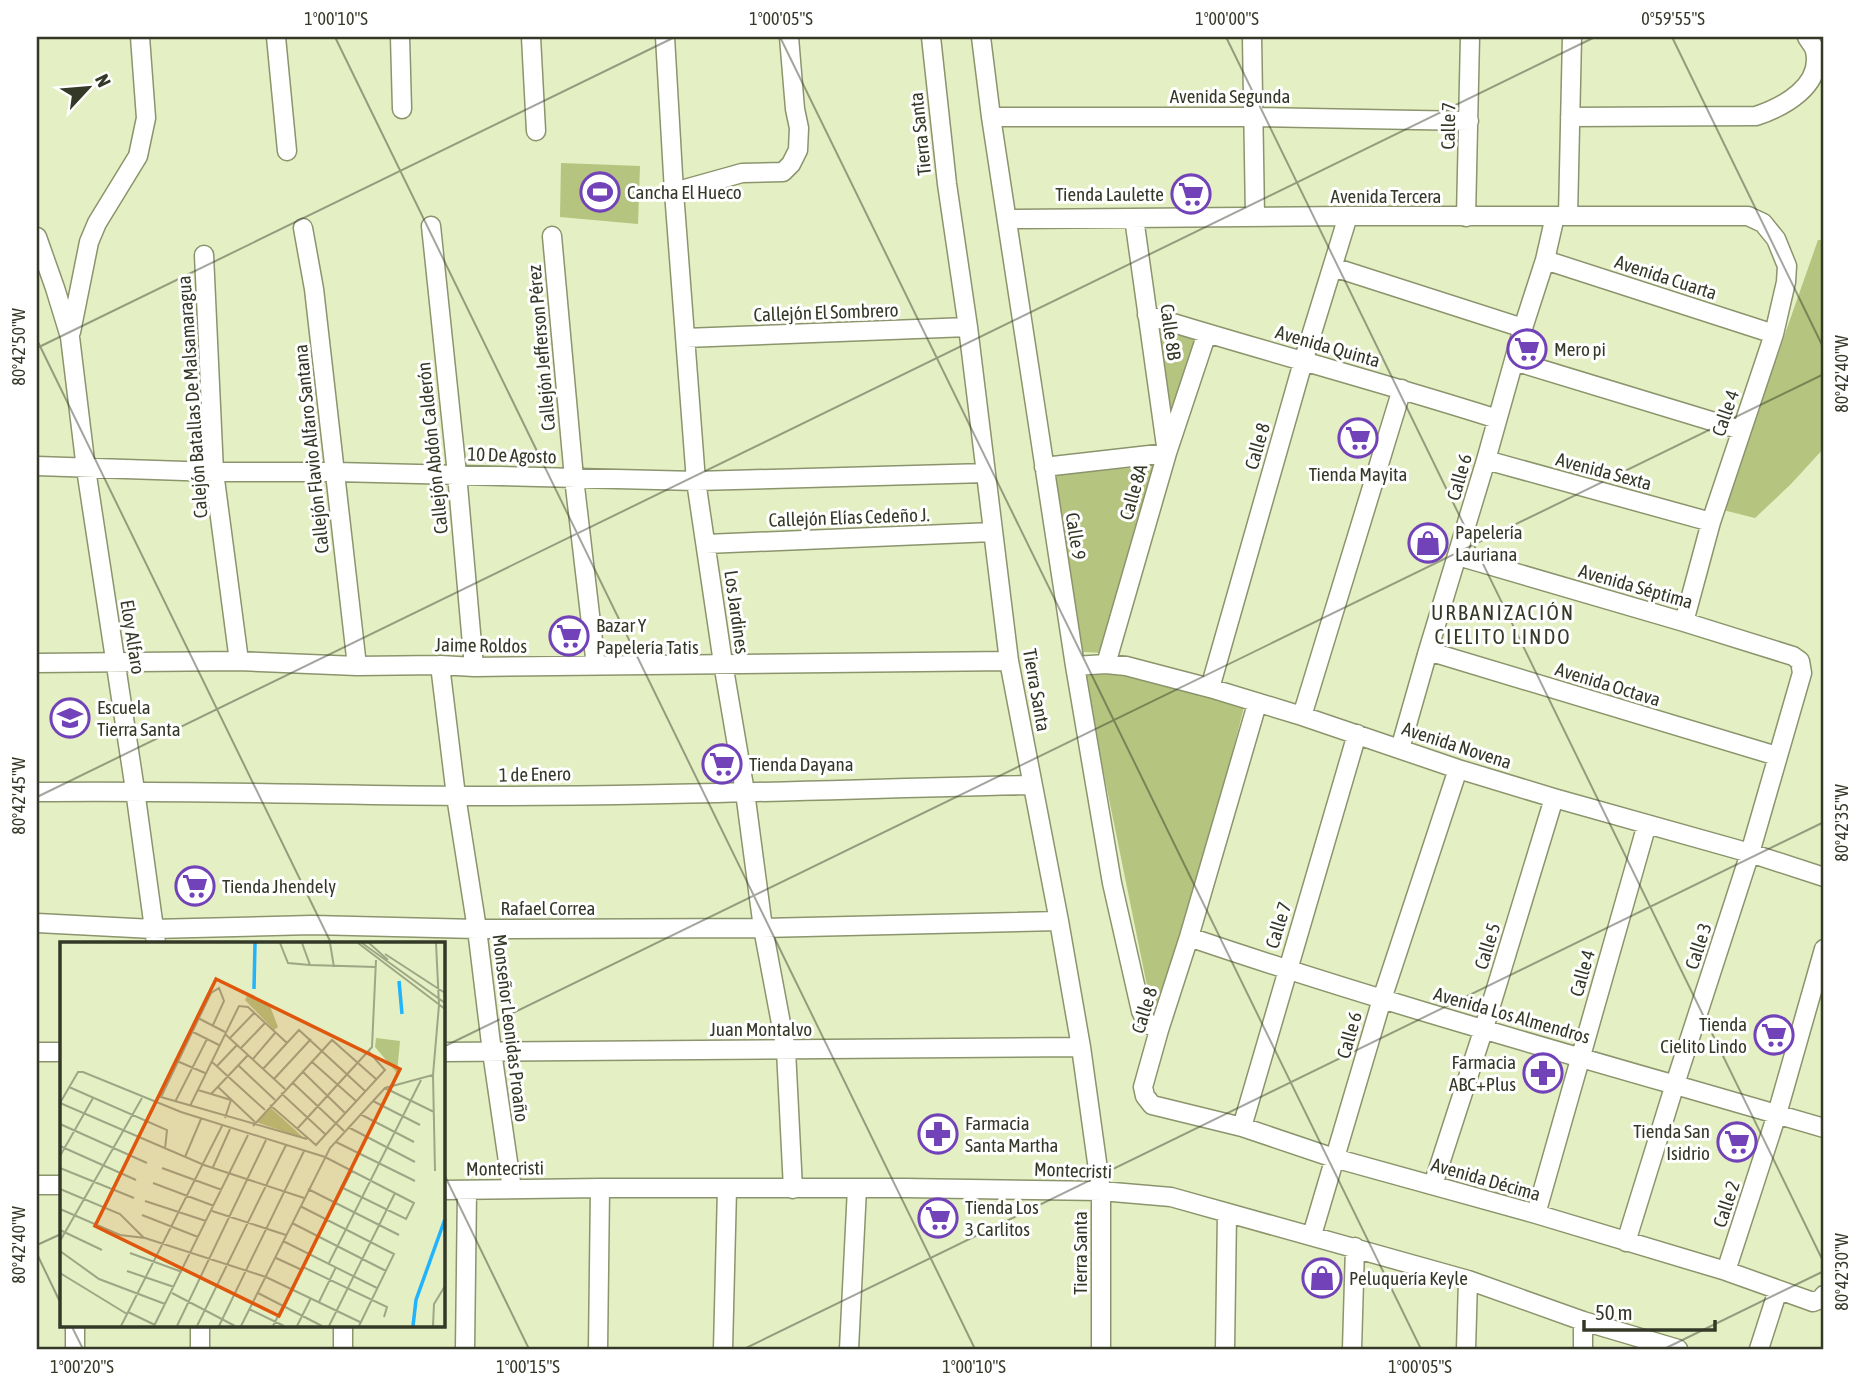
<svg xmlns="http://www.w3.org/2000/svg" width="1861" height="1386" font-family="'Asap Condensed',sans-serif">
	<rect width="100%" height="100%" fill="#e4efc3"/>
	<path fill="#b5c47e" d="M561,163L640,166L638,224L560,217Z
		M1818,240H1824V448L1791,484L1755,518L1723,510Z
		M1158,328L1195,338L1169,416Z
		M1154,466L1105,653L1083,652L1054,474Z
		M1109,674L1137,678L1244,707L1229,766L1154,1020L1084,676Z"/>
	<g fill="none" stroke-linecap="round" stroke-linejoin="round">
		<g stroke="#8b946c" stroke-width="21">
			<path id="minor" d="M276,37L287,151
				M400,37L402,109
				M531,37L536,131
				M665,37L674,192L696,481L723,663L745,792L763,928L786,1050L793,1189
				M931,37L947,184L968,327L1009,661L1059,921L1081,1047L1101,1191V1349
				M981,37L991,117L1075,666L1112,883L1141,1011C1145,1021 1149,1026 1159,1030
				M1252,37L1255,217
				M991,117H1253L1469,121
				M1570,117L1756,116C1783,107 1823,86 1815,51C1814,46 1809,41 1807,37
				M674,192L742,173L783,172L791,164L798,150L799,128L795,109L789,37
				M1568,216L1572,37
				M1466,217L1470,37
				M1007,219L1348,216H1748L1763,223L1776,239L1787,266L1786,282L1774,334L1711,522L1684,622
				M431,226L457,474L474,667
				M303,228L314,289L357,666
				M552,236L574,478L596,666
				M37,237L55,288L70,337L86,469L135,790L156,943
				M204,255L214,472L239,661
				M1545,260L1774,334
				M1333,267L1523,328
				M1147,315C1263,351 1381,382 1497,419
				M71,332L89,242L97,223L138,156L146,118L140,37
				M685,338L968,327
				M1514,361L1741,430
				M1486,460L1711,522
				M37,466L214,472H336L696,481L986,473
				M1044,467L1167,453L1134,218
				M706,544L993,532
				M1458,556L1684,622L1793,656L1800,661L1802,673L1750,853L1675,1084L1626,1242
				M1428,651L1777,756
				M37,663L239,661L357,666L440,665L474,667L1009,661
				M1106,664L1167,453L1207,333
				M440,665L456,796L477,929L492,1052L512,1189
				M1075,666L1106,664L1126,666L1210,688L1302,716L1458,769L1554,798L1750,853L1824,877
				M1210,688L1303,362L1348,216
				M1257,704L1189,937L1159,1030L1143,1087L1145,1096L1152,1105L1242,1127L1334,1158L1536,1214L1726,1271L1813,1302L1821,1299L1824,1295
				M1302,716L1402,389
				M1400,749L1428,651L1486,460L1523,328L1545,260L1555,216
				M37,792C176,790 316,795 455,796C648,797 841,789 1033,785
				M37,923L153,929L312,925L477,929L763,928L1059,921
				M1189,937C1398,1008 1612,1066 1824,1128
				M37,1052H61
				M443,1052L1081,1047
				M1242,1127L1357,734
				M37,1185H61
				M1433,1185L1484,1028L1554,798
				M443,1190L600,1188H905L1101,1191L1171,1197L1468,1280L1583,1321L1678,1349
				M1536,1214L1647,824
				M1312,1235L1382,999L1458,769
				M1726,1271L1777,1114L1824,949
				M75,1325V1349
				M200,1325V1349
				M343,1325V1349
				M465,1349L467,1190
				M598,1349L600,1188
				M723,1349L727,1189
				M849,1349L857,1188
				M1225,1349L1227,1213
				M1352,1349L1355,1247
				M1466,1349L1468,1280
				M1583,1349V1321
				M1759,1349L1778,1290"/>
		</g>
		<use href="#minor" stroke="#fff" stroke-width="18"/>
	</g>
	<path fill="none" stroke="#343827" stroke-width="2" stroke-opacity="0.45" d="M335,37L975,1349M780,37L1421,1349M1226,37L1824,1263M1672,37L1824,349M37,340L331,943M37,348L675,37M37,797L1595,37M443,1047L1824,374M443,1172L529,1349M37,1245L61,1234M37,1254L61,1304M71,1325L83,1349M744,1349L1824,822M1664,1349L1824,1271"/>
	<defs>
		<g id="stadium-ring" transform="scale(2.0125)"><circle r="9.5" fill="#fff" stroke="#7242b9" stroke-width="1.5"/><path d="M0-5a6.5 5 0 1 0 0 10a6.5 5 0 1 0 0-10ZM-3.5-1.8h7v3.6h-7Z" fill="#7242b9"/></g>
		<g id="supermarket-ring" transform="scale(2.0125)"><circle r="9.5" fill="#fff" stroke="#7242b9" stroke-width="1.5"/><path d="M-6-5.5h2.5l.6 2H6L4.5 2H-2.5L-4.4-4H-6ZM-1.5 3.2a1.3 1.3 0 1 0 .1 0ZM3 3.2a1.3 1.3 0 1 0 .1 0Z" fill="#7242b9"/></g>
		<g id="shop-ring" transform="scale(2.0125)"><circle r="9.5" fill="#fff" stroke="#7242b9" stroke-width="1.5"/><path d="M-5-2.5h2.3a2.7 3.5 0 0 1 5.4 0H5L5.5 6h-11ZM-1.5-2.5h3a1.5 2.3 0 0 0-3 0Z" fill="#7242b9"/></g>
		<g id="school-ring" transform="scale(2.0125)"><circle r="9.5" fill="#fff" stroke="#7242b9" stroke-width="1.5"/><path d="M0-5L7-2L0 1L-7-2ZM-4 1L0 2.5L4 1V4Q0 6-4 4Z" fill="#7242b9"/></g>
		<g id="pharmacy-ring" transform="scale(2.0125)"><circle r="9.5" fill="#fff" stroke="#7242b9" stroke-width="1.5"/><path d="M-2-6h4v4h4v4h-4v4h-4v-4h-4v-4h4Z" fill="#7242b9"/></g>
	</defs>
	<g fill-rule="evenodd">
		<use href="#stadium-ring" x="600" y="192"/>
		<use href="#supermarket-ring" x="1191" y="194"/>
		<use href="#supermarket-ring" x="1527" y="349"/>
		<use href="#supermarket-ring" x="1358" y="438"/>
		<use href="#shop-ring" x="1428" y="543"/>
		<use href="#supermarket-ring" x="569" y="636"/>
		<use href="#school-ring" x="70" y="718"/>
		<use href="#supermarket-ring" x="722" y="764"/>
		<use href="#supermarket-ring" x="195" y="886"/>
		<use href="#supermarket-ring" x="1774" y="1035"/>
		<use href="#pharmacy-ring" x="1543" y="1073"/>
		<use href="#pharmacy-ring" x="938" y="1134"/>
		<use href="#supermarket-ring" x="1737" y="1142"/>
		<use href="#supermarket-ring" x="938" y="1218"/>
		<use href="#shop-ring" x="1322" y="1278"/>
	</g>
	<g text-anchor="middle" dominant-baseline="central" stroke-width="6" stroke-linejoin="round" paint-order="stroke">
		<g font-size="19" fill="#343827" stroke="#fff">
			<text x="1230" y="96">Avenida Segunda</text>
			<text transform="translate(1448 126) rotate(-89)">Calle 7</text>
			<text transform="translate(920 134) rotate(-96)">Tierra Santa</text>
			<text x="1386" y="196">Avenida Tercera</text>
			<text transform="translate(1666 277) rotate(18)">Avenida Cuarta</text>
			<text transform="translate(826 312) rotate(-2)">Callejón El Sombrero</text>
			<text transform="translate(1171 332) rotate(82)">Calle 8B</text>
			<text transform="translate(1328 346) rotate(16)">Avenida Quinta</text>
			<text transform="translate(541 348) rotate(-95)">Callejón Jefferson Pérez</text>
			<text transform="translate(192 397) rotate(-94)">Calejón Batallas De Malsamaragua</text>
			<text transform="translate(1725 413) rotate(-71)">Calle 4</text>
			<text transform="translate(1257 446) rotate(-74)">Calle 8</text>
			<text transform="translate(432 448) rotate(-96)">Callejón Abdón Calderón</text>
			<text transform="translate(311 449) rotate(-96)">Callejón Flavio Alfaro Santana</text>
			<text transform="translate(512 455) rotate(2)">10 De Agosto</text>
			<text transform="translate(1604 471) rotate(15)">Avenida Sexta</text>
			<text transform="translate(1459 477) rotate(-74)">Calle 6</text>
			<text transform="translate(1133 492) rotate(-74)">Calle 8A</text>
			<text transform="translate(849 517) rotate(-2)">Callejón Elías Cedeño J.</text>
			<text transform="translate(1076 536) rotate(81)">Calle 9</text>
			<text transform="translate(1636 586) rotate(16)">Avenida Séptima</text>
			<text transform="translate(737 612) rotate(82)">Los Jardines</text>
			<text transform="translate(133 637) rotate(81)">Eloy Alfaro</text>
			<text transform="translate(481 645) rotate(1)">Jaime Roldos</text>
			<text transform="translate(1608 684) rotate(17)">Avenida Octava</text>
			<text transform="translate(1037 690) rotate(80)">Tierra Santa</text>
			<text transform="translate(1457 745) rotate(18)">Avenida Novena</text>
			<text transform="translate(535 774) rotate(-1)">1 de Enero</text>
			<text x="548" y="908">Rafael Correa</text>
			<text transform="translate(1278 925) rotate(-73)">Calle 7</text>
			<text transform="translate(1487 946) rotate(-73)">Calle 5</text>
			<text transform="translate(1698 946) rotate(-72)">Calle 3</text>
			<text transform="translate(1582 973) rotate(-74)">Calle 4</text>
			<text transform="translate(1144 1010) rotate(-73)">Calle 8</text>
			<text transform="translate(1512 1015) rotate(16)">Avenida Los Almendros</text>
			<text transform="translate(511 1028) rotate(83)">Monseñor Leonidas Proaño</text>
			<text x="761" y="1029">Juan Montalvo</text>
			<text transform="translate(1349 1035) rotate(-74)">Calle 6</text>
			<text transform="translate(505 1168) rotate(-1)">Montecristi</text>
			<text transform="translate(1073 1170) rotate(2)">Montecristi</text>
			<text transform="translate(1486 1179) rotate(16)">Avenida Décima</text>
			<text transform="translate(1726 1204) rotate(-72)">Calle 2</text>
			<text transform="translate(1080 1253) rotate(-90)">Tierra Santa</text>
		</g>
		<g font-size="19" fill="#343827" stroke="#fff" text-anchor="start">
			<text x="627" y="192">Cancha El Hueco</text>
			<text x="1164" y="194" text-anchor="end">Tienda Laulette</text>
			<text x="1554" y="349">Mero pi</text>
			<text x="1358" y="474" text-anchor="middle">Tienda Mayita</text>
			<text x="1455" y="532">Papelería<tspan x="1455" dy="22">Lauriana</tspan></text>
			<text x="596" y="625">Bazar Y<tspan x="596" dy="22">Papelería Tatis</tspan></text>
			<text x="97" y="707">Escuela<tspan x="97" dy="22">Tierra Santa</tspan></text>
			<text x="749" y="764">Tienda Dayana</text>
			<text x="222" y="886">Tienda Jhendely</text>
			<text x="1747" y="1024" text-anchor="end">Tienda<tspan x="1747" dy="22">Cielito Lindo</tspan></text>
			<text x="1516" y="1062" text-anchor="end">Farmacia<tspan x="1516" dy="22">ABC+Plus</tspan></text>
			<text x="965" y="1123">Farmacia<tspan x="965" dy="22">Santa Martha</tspan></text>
			<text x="1710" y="1131" text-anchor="end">Tienda San<tspan x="1710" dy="22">Isidrio</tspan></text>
			<text x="965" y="1207">Tienda Los<tspan x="965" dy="22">3 Carlitos</tspan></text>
			<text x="1349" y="1278">Peluquería Keyle</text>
		</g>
		<g font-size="21" letter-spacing="2" fill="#343827" stroke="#fff">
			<text x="1503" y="612">URBANIZACIÓN<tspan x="1503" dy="24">CIELITO LINDO</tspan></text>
		</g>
	</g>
	<g transform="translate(60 942)">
		<rect width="385" height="385" fill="#e4efc3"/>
		<path d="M187,54L210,64L218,85L214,88L185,58ZM316,96L340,99L337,131L315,105ZM210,165L245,197L196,180Z" fill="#b5c47e"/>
		<path fill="none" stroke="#22b3fd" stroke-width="3.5" d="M339,39L342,72M194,47L195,1M353,384L356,358L385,277"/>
		<path fill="none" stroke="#9ea685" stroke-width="2" d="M220,1L228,21L250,23M242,1L250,23L316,25M270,1L274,25M298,1L385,67M302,1L385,61M309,1L328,18M325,12L385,51M138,76L165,90M153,83L164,59L159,46L151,51L101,155L247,197M131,89L159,103M165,92L225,147M170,96L195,70M181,106L205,81M193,117L215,91M117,119L145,131M151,119L205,168M251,119L296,159M178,123L215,158M157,124L177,103M203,127L239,88L305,149M242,129L285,171M373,133L375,229M214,137L251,97M232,140L284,189M9,145L107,188L105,207M158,145L195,180M325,146L374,170M138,148L171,158L165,176M221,151L265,192M151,152L188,113M313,159L360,183M115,160L147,97M210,163L256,203L325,128L308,109M130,164L179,64L188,65L227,101M300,172L354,200M0,182L87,221M193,184L272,98L316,137M288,185L355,220M237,187L312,105L316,18M276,200L355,239M0,204L76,238M0,214L33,156M125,215L141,177M153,225L170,187M0,226L74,256M102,226L162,248M93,241L154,264M0,247L60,272L84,296M248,247L339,293M244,256L144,223L0,161L18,130H23L121,170L265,215L354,261L346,277L283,246M85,259L146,279M240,264L334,312L299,384M0,267L60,293L85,296L206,335L300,380M152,269L226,293M82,273L138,295M232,281L326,329M0,288L42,308M0,299L82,156M223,299L317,346M0,309L39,337L105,362M70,311L122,330M216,316L242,328M269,321L361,138M243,325L327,365L324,375M67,329L114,345M0,331L67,372M112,351L175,384M198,351L262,384M259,360L276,325M189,367L224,384M68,370L95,383M61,384L162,184M94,384L188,193M117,384L206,198M137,384L226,203M159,384L244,209M181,384L270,206L325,146L373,133L379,63L376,1M213,384L292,228M237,384L251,356M269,384L335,251M373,384L374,362L385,344"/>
		<path fill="#df570d" fill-opacity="0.15" stroke="#df570d" stroke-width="3.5" d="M156,37L340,127L219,374L35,284Z"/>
		<rect width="385" height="385" fill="none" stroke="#343827" stroke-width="3.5"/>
	</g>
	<rect width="1861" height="1386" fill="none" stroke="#ffffff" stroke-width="77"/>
	<g transform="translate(88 88) rotate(64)" stroke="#ffffff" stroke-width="5" paint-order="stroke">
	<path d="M0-5L12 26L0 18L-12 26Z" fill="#343827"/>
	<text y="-10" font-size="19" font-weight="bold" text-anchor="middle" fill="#343827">N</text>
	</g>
	<path d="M1584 1320v10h131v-10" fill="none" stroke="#343827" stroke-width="3.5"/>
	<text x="1595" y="1320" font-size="21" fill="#343827" stroke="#ffffff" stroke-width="5" paint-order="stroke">50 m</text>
	<rect x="38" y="38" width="1784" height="1310" fill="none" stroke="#343827" stroke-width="2.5"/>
	<g font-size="18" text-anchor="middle" fill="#343827">
		<text x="336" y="25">1°00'10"S</text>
		<text x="781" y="25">1°00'05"S</text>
		<text x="1227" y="25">1°00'00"S</text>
		<text x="1673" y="25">0°59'55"S</text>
		<text transform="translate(19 347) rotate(-90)" y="6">80°42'50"W</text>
		<text transform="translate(1842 374) rotate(-90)" y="6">80°42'40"W</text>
		<text transform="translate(19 796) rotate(-90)" y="6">80°42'45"W</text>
		<text transform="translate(1842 823) rotate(-90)" y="6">80°42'35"W</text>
		<text transform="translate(19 1245) rotate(-90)" y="6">80°42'40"W</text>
		<text transform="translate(1842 1272) rotate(-90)" y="6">80°42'30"W</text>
		<text x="82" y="1373">1°00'20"S</text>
		<text x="528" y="1373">1°00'15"S</text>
		<text x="974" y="1373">1°00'10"S</text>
		<text x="1420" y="1373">1°00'05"S</text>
	</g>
</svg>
